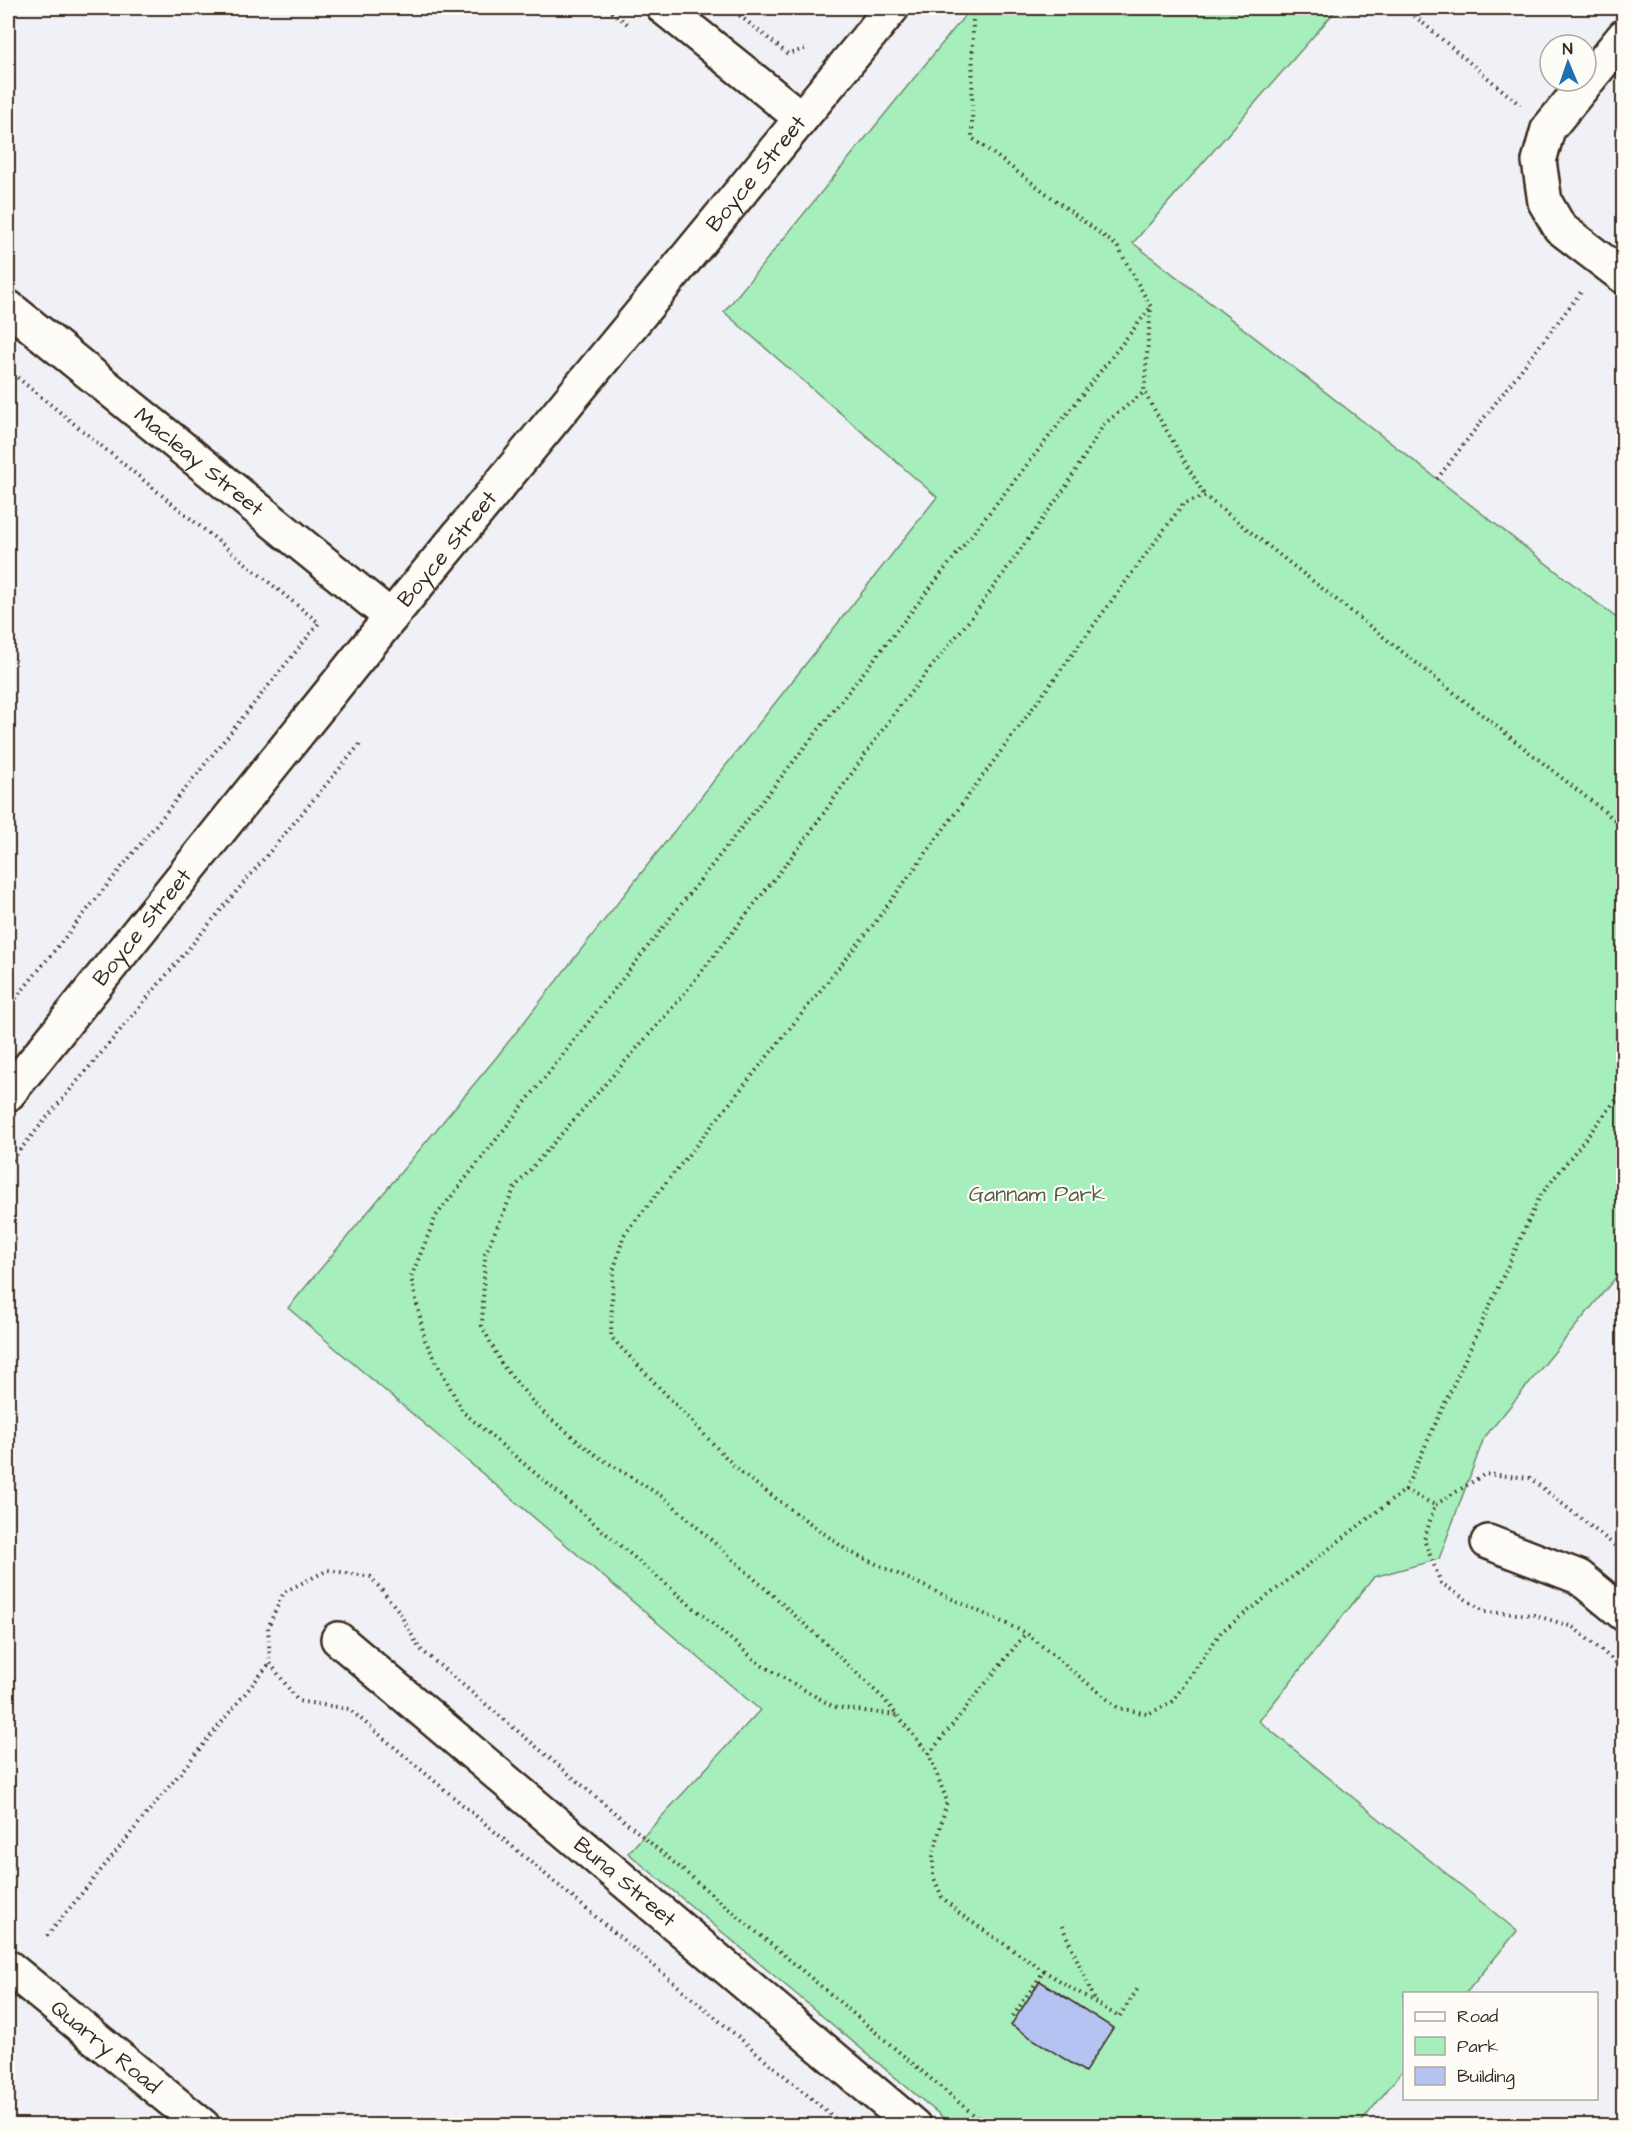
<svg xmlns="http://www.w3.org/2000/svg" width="1631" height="2133" font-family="'Architects Daughter',sans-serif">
	<rect width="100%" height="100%" fill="#eff1f6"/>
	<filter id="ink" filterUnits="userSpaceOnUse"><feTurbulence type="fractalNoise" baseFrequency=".0167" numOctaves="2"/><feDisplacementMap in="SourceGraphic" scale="12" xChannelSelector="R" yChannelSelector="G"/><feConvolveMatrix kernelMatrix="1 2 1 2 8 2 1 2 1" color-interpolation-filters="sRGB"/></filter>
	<g filter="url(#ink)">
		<path fill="#a6eebc" stroke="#708c6d" stroke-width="1.5" d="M971,8H1338L1133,243L1623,623L1624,1244L1617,1276L1484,1438L1439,1559L1374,1577L1259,1721L1517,1931L1466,1993L1404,1994V2069L1359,2125H952L628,1853L760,1710L288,1308L495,1059L937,497L724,312Z"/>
		<path fill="#b5c3f3" stroke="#3b2a1e" stroke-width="1.5" d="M1040,1981L1113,2028L1085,2072L1011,2025Z"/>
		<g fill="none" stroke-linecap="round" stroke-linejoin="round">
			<g stroke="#3b2a1e" stroke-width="38">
				<g id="minor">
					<path d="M664,8L801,118"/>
					<path d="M1624,36L1548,129L1539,161L1545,202L1560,228L1624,277"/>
					<path id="s1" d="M8,307L391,617"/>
					<path id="s2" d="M8,1094L391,617L892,8"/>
					<path d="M1488,1542L1579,1577L1624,1614"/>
					<path id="s3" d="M338,1639L914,2126"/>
					<path id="s4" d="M8,1967L203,2126"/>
				</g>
			</g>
			<path stroke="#3b2a1e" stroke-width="4" stroke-dasharray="1.5 4.5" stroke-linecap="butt" d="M607,8L630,26
				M730,8L788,54L808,48
				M973,8L972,138L1117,246L1151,307L1144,392L1205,496
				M1405,8L1520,105
				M8,370L319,623L8,1008
				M1437,479L1581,292
				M1624,827L1205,496L1183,504L873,925L624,1235L613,1272L611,1337L741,1473L848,1551L1026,1633L1118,1708L1148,1714L1172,1702L1221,1632L1405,1490L1540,1196L1624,1090
				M8,1164L361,743
				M1405,1490L1435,1505
				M1624,1553L1530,1478L1485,1474L1435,1505L1424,1540L1441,1583L1485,1612L1534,1615L1573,1627L1624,1669
				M896,1715L834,1707L761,1665L463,1412L425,1340L411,1277L436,1216L1151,307
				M929,1754L1026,1633
				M1062,1926L1096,2002
				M47,1936L270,1663
				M1044,1971L960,1914L942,1897L933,1876V1856L947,1801L929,1754L883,1698L821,1639L666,1499L594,1454L540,1410L502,1365L482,1326L485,1254L515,1187L680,999L804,841L898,708L972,617L1065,488L1104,424L1144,392
				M1013,2016L1044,1971L1119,2017L1139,1987
				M844,2126L349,1709L298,1701L270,1663L268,1627L284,1592L328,1570L371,1577L398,1610L419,1648L987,2126"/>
			<use href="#minor" stroke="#fdfcf7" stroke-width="33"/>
		</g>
	</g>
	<g text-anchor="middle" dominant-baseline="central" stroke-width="4.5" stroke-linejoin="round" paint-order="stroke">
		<g font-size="22" fill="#3b2a1e" stroke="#fdfcf7">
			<text stroke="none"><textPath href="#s2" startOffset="1186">Boyce Street</textPath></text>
			<text stroke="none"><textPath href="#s1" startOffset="246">Macleay Street</textPath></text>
			<text stroke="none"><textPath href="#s2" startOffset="700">Boyce Street</textPath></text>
			<text stroke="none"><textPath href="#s2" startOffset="214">Boyce Street</textPath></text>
			<text stroke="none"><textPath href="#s3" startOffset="376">Buna Street</textPath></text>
			<text stroke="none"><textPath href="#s4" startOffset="126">Quarry Road</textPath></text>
		</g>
		<g font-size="22" fill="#565b46" stroke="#fdfcf7">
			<text x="1037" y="1194">Gannam Park</text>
		</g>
	</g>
	<rect width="1631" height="2133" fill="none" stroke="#fdfcf7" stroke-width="30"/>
	<rect x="15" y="15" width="1601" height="2103" fill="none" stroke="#3b2a1e" stroke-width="2" filter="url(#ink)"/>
	<rect x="1403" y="1992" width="195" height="108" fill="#fdfcf7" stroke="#afa8a0" stroke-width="1.5"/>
	<rect x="1415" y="2012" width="30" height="9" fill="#fdfcf7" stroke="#afa8a0" stroke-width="1.5"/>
	<text x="1457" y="2022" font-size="18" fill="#3b2a1e">Road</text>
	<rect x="1415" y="2037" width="30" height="18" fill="#a6eebc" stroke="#afa8a0" stroke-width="1.5"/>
	<text x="1457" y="2052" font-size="18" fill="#3b2a1e">Park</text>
	<rect x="1415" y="2067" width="30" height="18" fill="#b5c3f3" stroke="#afa8a0" stroke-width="1.5"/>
	<text x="1457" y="2082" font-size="18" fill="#3b2a1e">Building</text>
	<g transform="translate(1568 63) rotate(358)"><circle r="28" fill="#fdfcf7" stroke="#afa8a0" stroke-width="1.5"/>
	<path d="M0-4.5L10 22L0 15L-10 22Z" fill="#1f6fb2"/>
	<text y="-9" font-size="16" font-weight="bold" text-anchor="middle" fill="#3b2a1e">N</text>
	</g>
</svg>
